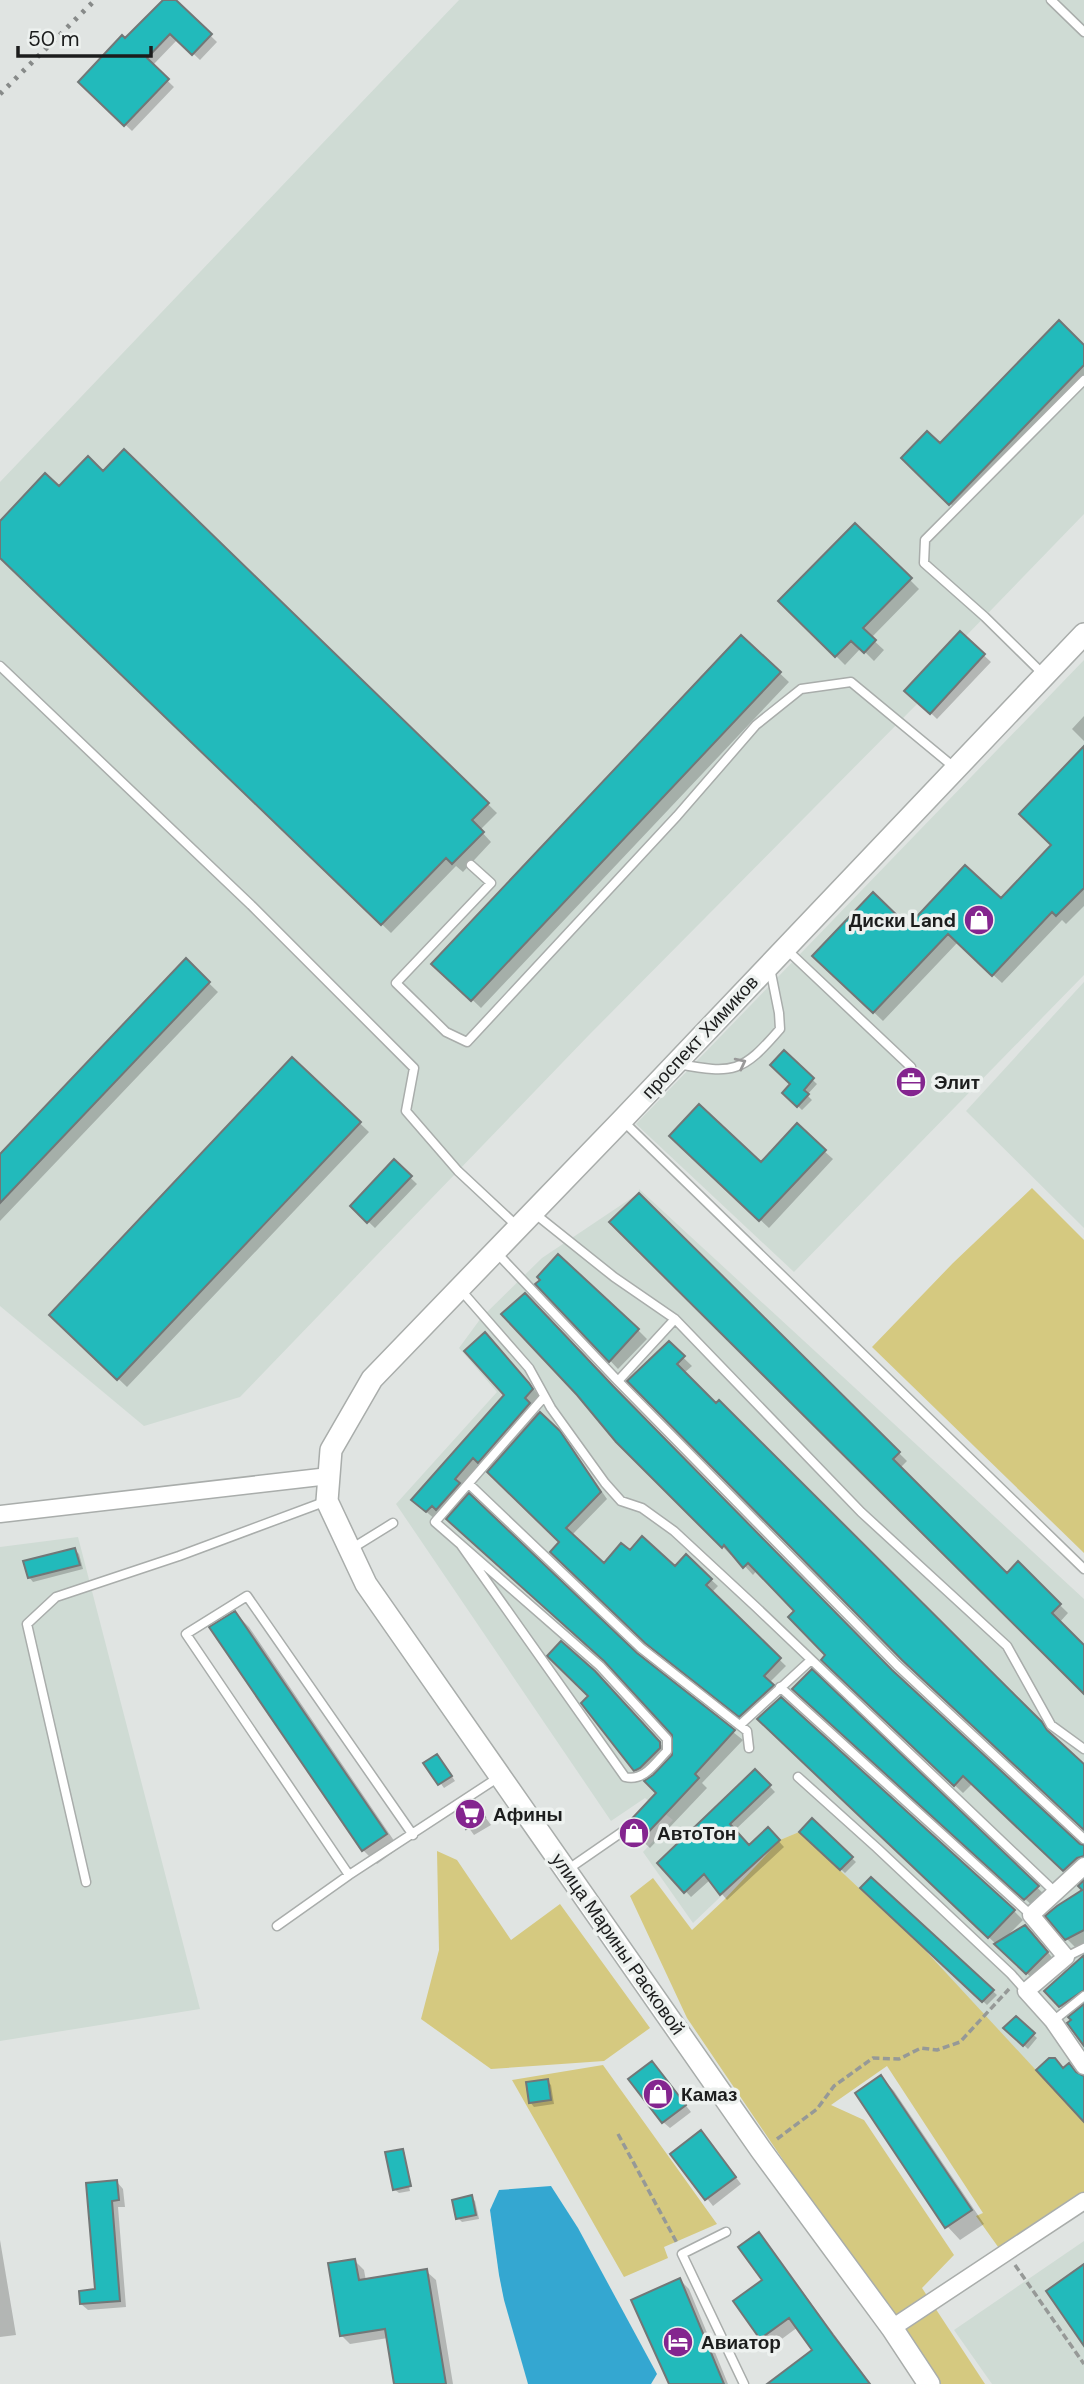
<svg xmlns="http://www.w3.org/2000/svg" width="1084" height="2384" font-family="'DM Sans',sans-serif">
	<rect width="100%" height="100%" fill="#e0e4e2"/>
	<path fill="#cfdbd4" d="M459,0H1084V514L966,636L959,631L905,690L918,703L589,1035L240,1397L144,1426L0,1306V482Z
		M1084,660V975L794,1272L636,1124Z
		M1084,982V1228L966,1111Z
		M639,1189L1084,1599V2122L923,1949L799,1832L780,1840L693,1923L643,1852L673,1820L645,1798L611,1821L396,1504L497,1392L459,1348L481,1318L542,1258L639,1193Z
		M78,1537L200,2009L0,2041V1547Z
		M1084,2241V2384H992L954,2330Z"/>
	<path fill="#d5c980" d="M1032,1188L1084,1240V1553L872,1347L953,1263Z
		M799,1832L923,1948L1084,2122V2195L1001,2251L976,2216L983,2213L887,2066L831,2105L864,2120L954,2255L922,2288L985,2384H938L846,2253L687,2018L630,1896L653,1878L692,1930L724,1900L780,1840Z
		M437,1851L457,1860L511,1940L560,1904L650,2028L604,2061L491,2069L421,2019L439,1950Z
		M603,2065L717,2224L664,2247L668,2258L624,2277L512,2080Z"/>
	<path fill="#34a7d1" d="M551,2186L578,2228L657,2374L651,2384H528L504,2300L499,2275L490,2210L499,2190Z"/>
	<path fill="#0003" d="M165,0H174L217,42L200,60L178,39L152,66L174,87L132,131L80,82L125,41Z
		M1084,347V383L959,512L903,458L940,445Z
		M124,451L497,813L480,830L491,842L463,872L456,866L391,933L0,556V523L59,489L103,473Z
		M855,525L919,589L871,638L884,650L874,661L861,648L845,665L781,601Z
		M960,633L991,662L937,719L907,690Z
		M741,637L789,682L481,1008L434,963Z
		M1084,716V741L1072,729Z
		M1084,749V906L1066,924L1062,920L1002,983L958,942L883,1021L815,956L1001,901L1054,846Z
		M186,961L218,992L0,1221V1157Z
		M784,1053L817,1084L807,1095L812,1100L802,1110L784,1093L793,1084Z
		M292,1059L369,1132L127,1387L51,1315Z
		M680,1145L761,1164L824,1151L833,1159L769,1228Z
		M394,1162L417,1184L375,1228L352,1206Z
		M639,1195L907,1461L900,1468L1007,1575L1018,1564L1068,1613L1059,1623L1084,1647V1692Z
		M538,1284L638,1330L647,1339L618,1369Z
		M494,1344L538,1394L541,1399L533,1408L566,1440L607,1499L571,1536L604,1565L630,1553L675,1568L686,1557L718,1586L711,1593L786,1666L769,1683L779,1693L747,1722L654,1649L562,1542L483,1466L463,1489L635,1654L743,1740L702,1783L707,1788L650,1848L636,1835L658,1793L674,1755V1734L611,1666L447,1517L442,1514L436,1520L423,1509L506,1395Z
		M669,1344L692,1366L684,1373L716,1406L719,1403L1084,1767V1828L630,1381Z
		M621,1396L893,1673L1079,1846L1084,1847V1869L1072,1878L973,1783L963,1793L823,1660L827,1655L796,1611L757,1570L753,1575L733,1553L731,1555L617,1441Z
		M75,1550L79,1554L83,1569L33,1582L29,1577Z
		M235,1613L249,1627L399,1848L377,1864L363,1850Z
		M812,1672L1046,1896L1035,1908L803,1698Z
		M602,1680L666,1750L642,1776L635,1770Z
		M759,1719L1014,1911L1023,1920L1006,1937L1034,1936L1056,1962L1036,1982Z
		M441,1760L455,1781L444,1788L426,1763Z
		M755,1771L775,1792L734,1831L749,1847L768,1829L784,1847L727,1900L710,1880L691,1897L659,1863Z
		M475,1803L491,1825L474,1835L458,1813Z
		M812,1821L856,1862L845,1873L802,1832Z
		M871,1879L997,1995L987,2005L863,1888Z
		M1084,1891V1943L1075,1947L1067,1939Z
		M1084,1958V2044L1071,2017L1047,1991Z
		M1016,2019L1037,2038L1028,2049L1006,2028Z
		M652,2063L691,2112L670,2128L663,2122Z
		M881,2077L894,2091L984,2224L960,2240L947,2226Z
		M547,2081L551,2085L554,2104L534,2107L530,2102Z
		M707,2139L741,2184L713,2206L672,2154Z
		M403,2151L405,2153H402L410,2191L399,2193L394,2189Z
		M117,2182L123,2189L125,2207H118L126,2307L88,2310L81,2304L97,2291L88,2185Z
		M471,2197L475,2201L479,2219L462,2222L458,2218Z
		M759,2235L767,2244L871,2384H770L815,2351L798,2327L771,2347L735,2301L764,2280Z
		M0,2240L16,2335L0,2337Z
		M355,2261L364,2270L366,2281L426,2271L436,2280L453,2384H396L388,2338L350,2344L341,2335Z
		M680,2280L689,2289L728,2384H671Z"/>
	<path fill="#22babb" stroke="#727777" stroke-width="2" d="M163,0H176L212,34L192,55L170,34L147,58L169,79L124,126L78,82L122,35L125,38Z
		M1059,320L1084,345V365L949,505L901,458L927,431L940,443Z
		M124,449L489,803L472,820L484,832L452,864L446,858L381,925L0,558V521L45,473L59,486L88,456L103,471Z
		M855,523L912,578L863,628L876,640L864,653L851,641L835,657L778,601Z
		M960,631L985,654L930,714L904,691Z
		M741,635L781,672L471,1001L431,964Z
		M1084,746V888L1056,916L1052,912L992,976L948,934L873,1013L812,956L873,892L908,926L965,865L1001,898L1051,845L1019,814Z
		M186,958L210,982L0,1203V1154Z
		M784,1050L814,1078L804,1090L809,1094L797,1107L782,1093L790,1084L770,1065Z
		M292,1057L361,1122L117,1380L49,1315Z
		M699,1104L761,1162L797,1123L826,1150L759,1221L669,1136Z
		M394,1159L412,1176L367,1223L350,1206Z
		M639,1193L900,1452L893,1459L1007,1573L1018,1561L1061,1604L1052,1613L1084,1645V1694L609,1222Z
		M558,1254L639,1329L609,1362L535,1284L540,1280L537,1277Z
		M525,1293L613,1386L892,1670L1080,1844L1084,1845V1856L1077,1858L1063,1871L963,1776L954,1786L821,1660L825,1655L788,1617L794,1611L748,1563L743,1568L724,1545L722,1548L616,1442L577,1395L501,1314Z
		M485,1332L529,1383L533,1389L525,1398L530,1403L478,1463L473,1458L455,1479L460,1483L436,1510L432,1506L426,1512L411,1500L504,1395L464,1351Z
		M669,1341L685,1356L677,1364L716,1403L719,1400L1042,1722L1047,1730L1084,1764V1830L902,1660L627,1381Z
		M540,1412L560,1431L601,1492L566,1528L604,1563L621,1543L630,1550L642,1536L675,1566L686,1554L712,1579L706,1585L781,1658L764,1676L774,1685L739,1717L645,1643L550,1552L559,1542L487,1472Z
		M469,1493L637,1653L735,1730L695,1774L699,1778L640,1841L625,1826L656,1793L644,1781L653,1775L672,1755V1735L604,1661L446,1519Z
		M75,1548L80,1565L28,1578L23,1561Z
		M235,1611L387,1834L362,1851L209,1627Z
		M561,1641L595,1671L660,1742V1748L640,1768L634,1771L581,1703L588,1696L547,1656Z
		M812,1669L1039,1886L1024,1900L792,1689Z
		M781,1697L1015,1910L988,1938L757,1719Z
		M437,1754L452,1776L438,1785L423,1763Z
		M755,1769L771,1785L730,1824L749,1845L768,1827L780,1840L720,1895L704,1874L684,1893L657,1863Z
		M475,1801L485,1817L466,1829L456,1813Z
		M812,1818L853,1857L840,1870L799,1832Z
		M871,1877L994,1990L982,2002L860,1888Z
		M1084,1880V1930L1065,1940L1045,1916L1057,1906L1082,1890L1078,1886Z
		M1025,1925L1048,1952L1026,1974L994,1944Z
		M1084,1955V1990L1059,2007L1044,1991Z
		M1084,2004V2046L1067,2023L1071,2020L1068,2017Z
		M1016,2016L1035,2033L1023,2046L1003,2028Z
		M1049,2058H1055L1063,2068L1069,2063L1076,2072L1084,2076V2122L1036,2070Z
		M652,2061L686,2105L662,2123L628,2079Z
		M881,2075L972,2210L945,2228L855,2093Z
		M548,2079L551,2100L529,2103L526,2082Z
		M701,2130L736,2177L705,2200L670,2154Z
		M403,2149L411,2186L393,2190L385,2152Z
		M117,2180L119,2200L112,2201L120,2301L80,2304L79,2291L95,2289L86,2183Z
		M472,2195L476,2215L456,2219L452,2200Z
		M759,2232L833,2335L870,2384H767L812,2350L789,2318L760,2339L733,2301L762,2280L738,2247Z
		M355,2259L359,2280L427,2269L446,2384H394L385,2329L340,2336L328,2263Z
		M1084,2264V2346L1046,2291Z
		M680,2278L724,2384H669L631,2300Z"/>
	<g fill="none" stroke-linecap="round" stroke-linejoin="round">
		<g stroke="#a9adab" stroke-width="11">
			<path id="service" d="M1051,0L1084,32
				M0,666L251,905L414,1068L406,1111L458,1171L517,1226
				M1044,675L985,617L924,563L925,540L1084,380
				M471,865L491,883L396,983L446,1032L467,1042L677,816L756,725L801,689L851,682L955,768
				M786,949L911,1067
				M678,1064C734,1074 742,1073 780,1029L779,1013L770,968
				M622,1120L1084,1569
				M534,1213L614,1277L675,1319L861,1512L1007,1646L1051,1725L1084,1749
				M495,1251L618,1381L675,1319
				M459,1288L529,1368L551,1408L605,1483L621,1501L642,1508L674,1531L756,1607L1055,1892
				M618,1381L897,1665L1084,1839
				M469,1484L641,1648L747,1731L749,1748
				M461,1545L625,1777C644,1782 655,1763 667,1751V1739L600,1666L435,1522L544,1397
				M351,1549L393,1523
				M780,1687L1031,1915
				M740,1725L811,1660
				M798,1777L877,1848L1011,1974L1026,1991
				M567,1870L622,1832
				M349,1875L186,1634L247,1596L413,1835
				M86,1882L27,1624L56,1597L179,1556L324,1502
				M277,1926L349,1875L499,1777
				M1066,1957L1084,1948
				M1053,2021L1084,1996
				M726,2232L682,2254L744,2384"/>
		</g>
		<g stroke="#a9adab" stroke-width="19">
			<path id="minor" d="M0,1514L329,1476
				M1084,1866L1031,1915L1066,1957L1026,1991L1053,2021L1084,2066
				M892,2328L1084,2201"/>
		</g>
		<g stroke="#a9adab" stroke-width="24">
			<path id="secondary" d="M929,2384L892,2328L761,2150L366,1584L327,1501L331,1450L372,1379L622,1120L1084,634"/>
		</g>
		<path stroke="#969997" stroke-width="3.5" stroke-dasharray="7 3.5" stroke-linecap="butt" d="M618,2134L677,2243
			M777,2139L817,2109L834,2086L873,2058L899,2059L921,2048L937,2050L960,2042L1009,1989
			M1015,2265L1084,2364"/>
		<use href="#service" stroke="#fff" stroke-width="8"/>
		<use href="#minor" stroke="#fff" stroke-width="16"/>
		<use href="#secondary" stroke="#fff" stroke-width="21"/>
		<path stroke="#878a89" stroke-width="5" stroke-dasharray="3.5 7" stroke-linecap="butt" d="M0,94L95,0"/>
	</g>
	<defs><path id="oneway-chevron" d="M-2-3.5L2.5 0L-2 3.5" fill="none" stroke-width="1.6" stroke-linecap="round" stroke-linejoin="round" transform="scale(1.75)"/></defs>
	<use stroke="#999" href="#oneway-chevron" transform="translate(741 1063) rotate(-27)"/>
	<defs>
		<g id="shop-disc" transform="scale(1.575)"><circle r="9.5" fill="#84258f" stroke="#edf1ef"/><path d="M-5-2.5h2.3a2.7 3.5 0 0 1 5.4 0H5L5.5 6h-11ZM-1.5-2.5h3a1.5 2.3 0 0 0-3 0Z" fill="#fff"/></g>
		<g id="office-disc" transform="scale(1.575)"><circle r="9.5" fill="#84258f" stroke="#edf1ef"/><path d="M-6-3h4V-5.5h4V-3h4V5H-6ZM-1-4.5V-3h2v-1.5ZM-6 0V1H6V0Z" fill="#fff"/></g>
		<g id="supermarket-disc" transform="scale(1.575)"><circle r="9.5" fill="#84258f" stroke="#edf1ef"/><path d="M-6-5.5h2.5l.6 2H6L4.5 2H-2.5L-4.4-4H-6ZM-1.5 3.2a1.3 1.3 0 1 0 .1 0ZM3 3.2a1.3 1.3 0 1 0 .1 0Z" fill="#fff"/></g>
		<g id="hotel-disc" transform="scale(1.575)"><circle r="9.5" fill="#84258f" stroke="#edf1ef"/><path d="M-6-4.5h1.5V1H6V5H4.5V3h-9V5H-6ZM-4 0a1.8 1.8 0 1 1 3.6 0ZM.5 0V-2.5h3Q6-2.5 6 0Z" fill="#fff"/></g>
	</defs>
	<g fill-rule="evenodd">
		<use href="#shop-disc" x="979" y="920"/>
		<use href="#office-disc" x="911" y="1082"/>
		<use href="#supermarket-disc" x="470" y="1814"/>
		<use href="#shop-disc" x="634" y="1833"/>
		<use href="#shop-disc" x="658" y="2094"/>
		<use href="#hotel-disc" x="678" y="2342"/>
	</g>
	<g text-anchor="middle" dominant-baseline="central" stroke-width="7" stroke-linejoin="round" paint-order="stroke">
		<g font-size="19" font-weight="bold" fill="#1c1d1d" stroke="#edf1ef" text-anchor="start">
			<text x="956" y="920" text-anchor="end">Диски Land</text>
			<text x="934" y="1082">Элит</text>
			<text x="493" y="1814">Афины</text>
			<text x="657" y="1833">АвтоТон</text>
			<text x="681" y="2094">Камаз</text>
			<text x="701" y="2342">Авиатор</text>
		</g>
		<g font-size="19" fill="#1c1d1d" stroke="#edf1ef">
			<text transform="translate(700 1037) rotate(-47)">проспект Химиков</text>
			<text transform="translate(618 1944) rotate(55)">улица Марины Расковой</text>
		</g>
	</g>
	<path d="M18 46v10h133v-10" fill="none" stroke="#1c1d1d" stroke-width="3.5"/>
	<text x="28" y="46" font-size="21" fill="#1c1d1d" stroke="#edf1ef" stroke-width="5" paint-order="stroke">50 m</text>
</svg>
